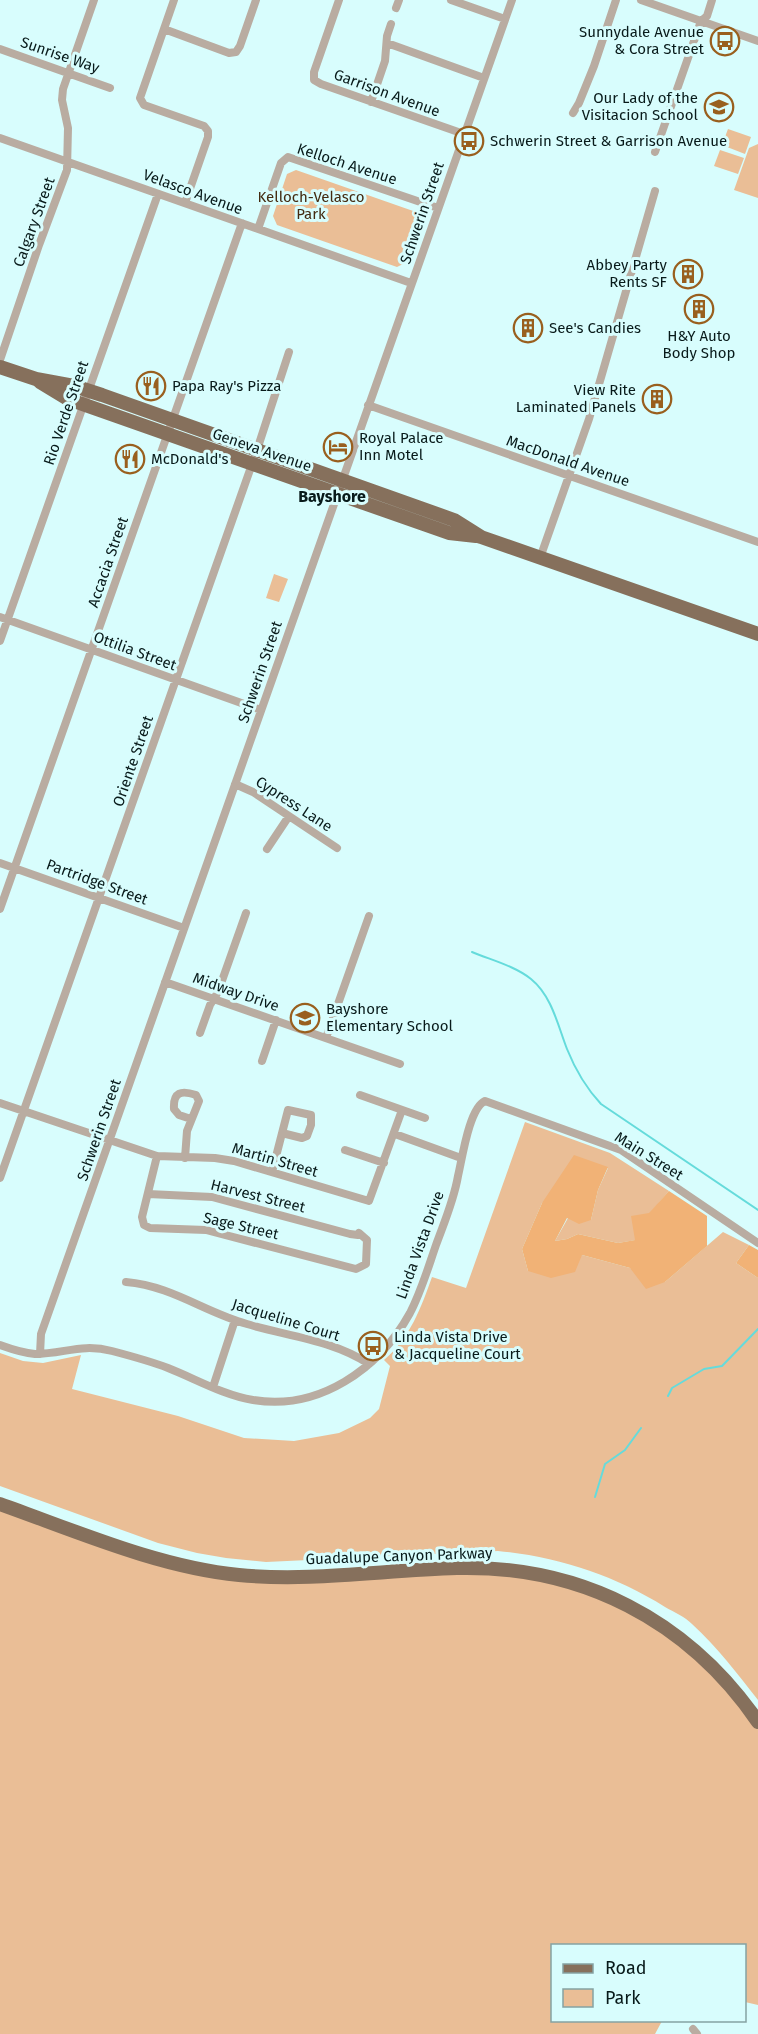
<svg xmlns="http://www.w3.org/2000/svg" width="758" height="2034" font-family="'Fira Sans',sans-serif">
	<rect width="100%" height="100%" fill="#d8fdfd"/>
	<path fill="#eabe96" d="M728,129L751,137L745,154L722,145Z
		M758,144V198L734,190L749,148Z
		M720,150L744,158L738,174L714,166Z
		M296,170L416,212L420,221L405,263L397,267L277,225L273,216L287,174Z
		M274,574L288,579L279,602L266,598Z
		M525,1122L610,1153L669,1191L649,1214L636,1240L618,1243L578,1234L567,1239L555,1241L568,1218L591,1220L598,1190L608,1168L542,1203L522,1249L528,1271L582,1255L630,1268L665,1282L723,1232L749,1245L736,1263L758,1278V1700C737,1673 717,1647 692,1624C685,1617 674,1612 665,1607C614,1575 558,1557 498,1551L266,1562L226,1558L197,1553L158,1543L0,1486V1353L23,1361L43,1363L81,1355L72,1389L178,1416L244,1438L294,1441L339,1433L370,1418L379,1409L390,1366L384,1360C410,1338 421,1308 432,1277L466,1288Z
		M0,1504L224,1573L439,1569L539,1574L663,1626L758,1722V2005L745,2002L744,1946H552V2020L662,2021L655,2034H0Z"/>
	<path fill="#f1b276" d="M574,1155L608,1167L598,1190L591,1220L579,1224L567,1218L555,1241L567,1239L578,1234L618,1243L635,1240L631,1216L649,1213L669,1191L707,1216V1246L665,1282L646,1289L630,1268L582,1255L575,1272L551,1278L528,1271L522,1249L542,1203Z
		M749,1245L758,1250V1278L736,1263Z"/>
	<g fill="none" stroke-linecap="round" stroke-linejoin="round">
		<path stroke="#65dbdb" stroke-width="2" d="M472,952C491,960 515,966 531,979C552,996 558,1026 567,1049C575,1069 587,1089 601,1104L758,1210
			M668,1396L672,1388L704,1369L722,1366L758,1329
			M595,1497L605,1464L625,1450L641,1428"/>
		<path stroke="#b9aca1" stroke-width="8" d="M174,0L140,98L144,105L204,126L208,131V137L185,203
			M339,0L314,72V80L321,84L464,134
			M451,0L505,19
			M641,0L758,41
			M396,8L399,0
			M164,29L229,53L236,52L240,46L256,0
			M387,43L484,78
			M0,49L110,88
			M371,102L385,61L387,36L391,24
			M573,113L579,103L594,66L616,0
			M0,138L411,283
			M655,152L701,21L707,16L712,0
			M258,229L281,163L288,157L438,208
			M0,360L39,245L67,170L68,128L62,100L63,89L94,0
			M368,405L758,542
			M540,558L589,419L655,191
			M0,617L261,710
			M0,641L158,194
			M235,784L253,792L337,848
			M267,849L289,816
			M0,863L184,928
			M0,909L242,223
			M165,982L400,1064
			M200,1033L210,1005L218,992L246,913
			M326,1038L369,916
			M262,1061L276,1020
			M360,1095L425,1118
			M0,1103L157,1156L215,1158L234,1161L369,1201L402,1110
			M395,1134L461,1158
			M345,1150L384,1163
			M185,1158L187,1131L199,1101L196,1095C181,1090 173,1092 174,1109L179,1115L191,1119
			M272,1172L288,1110L311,1115V1125L307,1136L302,1138L282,1133
			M0,1178L257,450L289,352
			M148,1194L212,1197L350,1234L358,1235L359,1233L367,1240L366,1264L356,1269L206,1230L150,1228L144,1225L142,1217L157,1156
			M126,1282C172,1286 204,1312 247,1324C287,1336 333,1340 369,1364
			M0,1345C11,1349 23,1353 35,1354C64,1354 81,1343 112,1351C131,1356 150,1361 168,1368C196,1379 223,1395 253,1400C319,1411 379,1369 410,1313C421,1292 428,1268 436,1245C444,1223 454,1200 458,1176C462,1160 469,1108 485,1101L621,1150L758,1243
			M40,1354L41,1334L512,0
			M213,1387L235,1320
			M693,2029L697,2034"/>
		<path stroke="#86705c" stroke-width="14" d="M0,367L36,379L74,386L102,395L454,520L481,537L758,634
			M40,382L68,399L449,533L476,536
			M0,1504C76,1531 158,1567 239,1575C311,1582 384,1570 457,1568C581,1565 688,1620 758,1722"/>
	</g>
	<defs>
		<g id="bus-ring" transform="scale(1.5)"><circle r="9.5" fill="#d8fdfd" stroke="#995f1e" stroke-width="1.5"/><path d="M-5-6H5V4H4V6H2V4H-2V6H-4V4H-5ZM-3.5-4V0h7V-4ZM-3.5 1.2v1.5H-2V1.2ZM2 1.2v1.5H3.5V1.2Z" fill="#995f1e"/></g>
		<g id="school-ring" transform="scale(1.5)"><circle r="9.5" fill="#d8fdfd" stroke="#995f1e" stroke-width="1.5"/><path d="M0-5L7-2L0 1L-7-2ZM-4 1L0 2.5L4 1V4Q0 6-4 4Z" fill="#995f1e"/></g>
		<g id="building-ring" transform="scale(1.5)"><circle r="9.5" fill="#d8fdfd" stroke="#995f1e" stroke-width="1.5"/><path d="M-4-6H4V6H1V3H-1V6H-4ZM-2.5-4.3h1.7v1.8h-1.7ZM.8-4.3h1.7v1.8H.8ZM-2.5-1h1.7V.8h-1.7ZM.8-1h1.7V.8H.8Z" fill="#995f1e"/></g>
		<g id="restaurant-ring" transform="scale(1.5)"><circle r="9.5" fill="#d8fdfd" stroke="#995f1e" stroke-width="1.5"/><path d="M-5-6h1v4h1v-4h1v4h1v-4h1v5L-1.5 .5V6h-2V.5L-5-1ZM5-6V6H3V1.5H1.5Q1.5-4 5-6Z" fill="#995f1e"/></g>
		<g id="hotel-ring" transform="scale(1.5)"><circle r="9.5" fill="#d8fdfd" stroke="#995f1e" stroke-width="1.5"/><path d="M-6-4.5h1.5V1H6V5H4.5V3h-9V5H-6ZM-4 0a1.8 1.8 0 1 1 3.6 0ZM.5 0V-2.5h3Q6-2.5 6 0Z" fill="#995f1e"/></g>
	</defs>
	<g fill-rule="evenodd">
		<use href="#bus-ring" x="725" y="41"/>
		<use href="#school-ring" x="719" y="107"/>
		<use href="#bus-ring" x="469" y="141"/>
		<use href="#building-ring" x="688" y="274"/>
		<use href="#building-ring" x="699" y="309"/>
		<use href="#building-ring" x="528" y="328"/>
		<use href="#restaurant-ring" x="151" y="386"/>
		<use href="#building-ring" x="657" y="399"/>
		<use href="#hotel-ring" x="338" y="447"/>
		<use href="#restaurant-ring" x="130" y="459"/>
		<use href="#school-ring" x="305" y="1018"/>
		<use href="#bus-ring" x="373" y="1346"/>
	</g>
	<g text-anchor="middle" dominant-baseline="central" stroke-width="6" stroke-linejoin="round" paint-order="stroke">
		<g font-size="15" fill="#081a1a" stroke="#d8fdfd" text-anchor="start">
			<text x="704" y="32" text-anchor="end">Sunnydale Avenue<tspan x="704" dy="17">&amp; Cora Street</tspan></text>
			<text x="698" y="98" text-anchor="end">Our Lady of the<tspan x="698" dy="17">Visitacion School</tspan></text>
			<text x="490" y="141">Schwerin Street &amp; Garrison Avenue</text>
			<text x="667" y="265" text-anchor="end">Abbey Party<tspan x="667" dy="17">Rents SF</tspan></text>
			<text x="549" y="328">See's Candies</text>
			<text x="699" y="336" text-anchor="middle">H&amp;Y Auto<tspan x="699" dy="17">Body Shop</tspan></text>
			<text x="172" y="386">Papa Ray's Pizza</text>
			<text x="636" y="390" text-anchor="end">View Rite<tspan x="636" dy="17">Laminated Panels</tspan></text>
			<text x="359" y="438">Royal Palace<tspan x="359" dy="17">Inn Motel</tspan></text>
			<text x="151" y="459">McDonald's</text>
			<text x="326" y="1009">Bayshore<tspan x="326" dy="17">Elementary School</tspan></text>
			<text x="394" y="1337">Linda Vista Drive<tspan x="394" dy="17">&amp; Jacqueline Court</tspan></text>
		</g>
		<g font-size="15" fill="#081a1a" stroke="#d8fdfd">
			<text transform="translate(60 55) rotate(19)">Sunrise Way</text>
			<text transform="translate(387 93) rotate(20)">Garrison Avenue</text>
			<text transform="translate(347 164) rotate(18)">Kelloch Avenue</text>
			<text transform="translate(193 192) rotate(20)">Velasco Avenue</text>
			<text transform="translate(422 213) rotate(-71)">Schwerin Street</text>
			<text transform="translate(34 222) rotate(-70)">Calgary Street</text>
			<text transform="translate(66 413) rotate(-71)">Rio Verde Street</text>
			<text transform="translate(262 450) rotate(19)">Geneva Avenue</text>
			<text transform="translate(568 461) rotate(19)">MacDonald Avenue</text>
			<text transform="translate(108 562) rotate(-71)">Accacia Street</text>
			<text transform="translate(135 651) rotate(20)">Ottilia Street</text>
			<text transform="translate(260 672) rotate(-71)">Schwerin Street</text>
			<text transform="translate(133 761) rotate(-71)">Oriente Street</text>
			<text transform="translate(294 804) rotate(33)">Cypress Lane</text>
			<text transform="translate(97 882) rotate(20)">Partridge Street</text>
			<text transform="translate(236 992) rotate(19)">Midway Drive</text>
			<text transform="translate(99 1130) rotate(-71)">Schwerin Street</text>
			<text transform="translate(649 1156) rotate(32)">Main Street</text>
			<text transform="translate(275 1160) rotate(16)">Martin Street</text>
			<text transform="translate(258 1196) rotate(14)">Harvest Street</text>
			<text transform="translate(241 1226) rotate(13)">Sage Street</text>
			<text transform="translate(420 1245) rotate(-70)">Linda Vista Drive</text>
			<text transform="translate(286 1320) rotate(17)">Jacqueline Court</text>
			<text transform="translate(399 1556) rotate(-2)">Guadalupe Canyon Parkway</text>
		</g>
		<g font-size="15" fill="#432a10" stroke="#d8fdfd">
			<text x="311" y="197">Kelloch-Velasco<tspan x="311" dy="17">Park</tspan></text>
		</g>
		<g font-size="16" font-weight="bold" fill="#081a1a" stroke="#d8fdfd">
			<text x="332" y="496">Bayshore</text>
		</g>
	</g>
	<rect x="551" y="1944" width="195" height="78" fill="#d8fdfd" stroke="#85a2a2" stroke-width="1.5"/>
	<rect x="563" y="1964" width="30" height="9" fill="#86705c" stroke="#85a2a2" stroke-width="1.5"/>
	<text x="605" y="1974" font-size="18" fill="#081a1a">Road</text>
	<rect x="563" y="1989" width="30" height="18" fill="#eabe96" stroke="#85a2a2" stroke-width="1.5"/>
	<text x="605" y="2004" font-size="18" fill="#081a1a">Park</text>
</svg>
